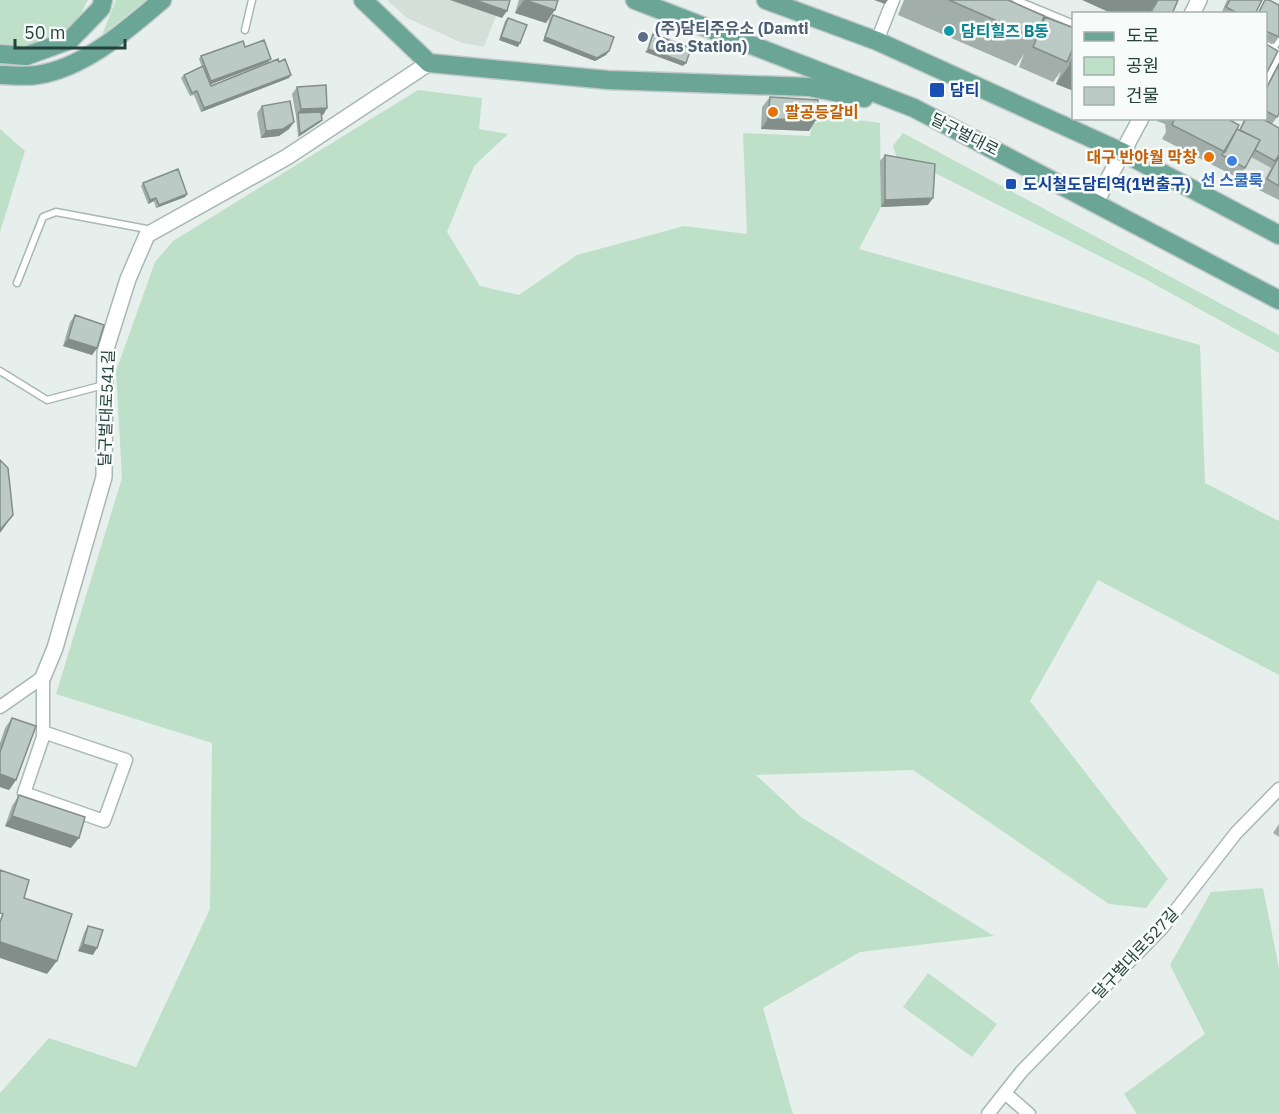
<svg xmlns="http://www.w3.org/2000/svg" width="1279" height="1114" font-family="'IBM Plex Sans','Noto Sans KR',sans-serif">
	<rect width="100%" height="100%" fill="#e6efeb"/>
	<path fill="#d4dfda" d="M387,0H451L496,16L484,47L462,43L407,18Z
		M1249,156L1271,168L1259,190L1238,178Z"/>
	<path fill="#bfe0c8" d="M0,0H88L76,23L34,46L0,47Z
		M116,0H146L102,35Z
		M418,90L482,98L479,129L508,134L474,166L447,232L480,286L519,295L577,255L684,226L747,234L743,133L810,136L812,124L836,117L880,123L881,207L859,249L1200,345L1205,483L1279,521V675L1098,580L1030,701L1168,879L1146,908L1109,904L913,770L756,775L801,817L994,936L860,952L763,1008L793,1114H0V1093L49,1038L136,1067L210,909L212,743L56,694L122,478L116,371L155,262L173,241Z
		M0,129L25,151L0,232Z
		M903,133L1279,335V353L1147,280L931,171L899,165L893,146Z
		M1263,888L1279,968V1114H1137L1124,1094L1205,1034L1170,965L1211,892Z
		M928,973L997,1024L972,1057L903,1007Z"/>
	<g fill="none" stroke-linecap="round" stroke-linejoin="round">
		<g stroke="#a8b8b2" stroke-width="9">
			<path id="service" d="M1016,0L1074,24
				M245,30L252,0
				M1272,51L1279,38
				M1266,83L1279,57
				M17,283L43,217L56,212L152,230
				M0,371L47,400L104,385"/>
		</g>
		<g stroke="#a8b8b2" stroke-width="15">
			<path id="minor" d="M877,41L893,0
				M1266,48L1279,56
				M43,677V737L24,793L104,821L126,760L43,732
				M0,707L43,677
				M1005,1093L1029,1114
				M988,1114L1022,1071L1162,928L1236,833L1279,789"/>
		</g>
		<g stroke="#a8b8b2" stroke-width="18">
			<path id="tertiary" d="M1192,14L1199,0
				M1096,202L1141,118
				M43,677L55,648L104,477L105,352L128,279L147,235L287,157L429,63"/>
		</g>
		<g stroke="#c2cac8" stroke-width="21">
			<path id="primary" d="M363,0L429,63L608,80L809,87L864,98
				M635,0L914,108L1279,300
				M766,0L877,41L1124,153L1279,235
				M0,54L26,56L70,40L101,8L103,0
				M0,75C12,75 25,77 37,75C84,68 127,30 162,0"/>
		</g>
		<use href="#service" stroke="#fff" stroke-width="6"/>
		<use href="#minor" stroke="#fff" stroke-width="12"/>
		<use href="#tertiary" stroke="#fff" stroke-width="15"/>
		<use href="#primary" stroke="#6aa596" stroke-width="18"/>
	</g>
	<path fill="#a1aea9" d="M519,0H558L546,23L515,13Z
		M904,0H1008L1042,21L1045,17L1074,28V91L1056,84L1061,71L1053,82L1019,67L1024,54L1016,66L898,15Z
		M1227,0H1262L1255,14H1221Z
		M1265,0L1279,37L1274,44L1266,40V14H1257Z
		M553,15L606,55L595,61L543,41L550,18Z
		M508,18L518,47L499,40L505,21Z
		M245,47L268,62L211,84V86L289,78L201,112L194,95L190,96L181,78L184,75L202,67L199,59L201,56Z
		M1279,62V114L1272,124L1262,118H1266V87Z
		M297,87L327,108L323,115H321L322,120L319,123L298,137L296,116L292,94Z
		M770,97L816,120L809,131L761,129L762,107Z
		M262,106L294,122L289,129L279,136L261,138L257,113Z
		M1158,118H1226L1239,130L1245,118H1261L1279,128V200L1259,190L1271,168L1251,157L1245,168L1238,178L1162,139L1166,132L1165,124L1157,121Z
		M885,155L928,205L881,207L880,161Z
		M143,183L187,194L185,197L156,208L154,201L148,204L141,186Z
		M75,315L97,348L92,355L63,346L70,322Z
		M12,718L16,780L9,790L0,787V743L5,728Z
		M19,795L71,848L5,826L12,806Z
		M1279,824V837L1273,833Z
		M88,926L93,955L78,951L84,933Z"/>
	<path fill="#838d89" d="M450,0H475L507,11L502,18Z
		M524,0L555,10L546,23L515,13Z
		M874,0H888L885,4Z
		M1082,0H1158L1149,14H1113Z
		M501,37L520,43L518,47L499,40Z
		M545,37L609,51L606,55L595,61L543,41Z
		M648,49L686,63L683,66L645,52Z
		M271,59L268,62L209,85L211,81Z
		M1070,64L1074,65V91L1056,84Z
		M291,75L289,78L201,112L204,108Z
		M327,108L323,115L299,116L298,113L301,109Z
		M768,119L816,120L809,131L761,129Z
		M322,120L319,123L298,137L300,134Z
		M294,122L289,129L279,136L261,138L266,131Z
		M187,194L185,197L156,208L159,205Z
		M156,198L154,201L148,204L150,200Z
		M933,198L928,205L881,207L885,200Z
		M68,339L97,348L92,355L63,346Z
		M13,515L0,533V530Z
		M0,774L16,780L9,790L0,787Z
		M12,816L79,838L71,848L5,826Z
		M0,942L57,961L47,974L0,958Z
		M83,944L97,948L93,955L78,951Z"/>
	<path fill="#bbcac4" stroke="#838d89" stroke-width="1.5" d="M475,0H510L507,11Z
		M525,0H558L555,10Z
		M949,0H1008L1044,16L1036,38Z
		M1158,0H1178L1172,14H1150Z
		M1230,0H1262L1255,14H1239L1226,7Z
		M1265,0H1269L1279,5V37L1266,31V14H1258Z
		M553,15L614,37L609,51L597,58L545,37Z
		M1045,17L1074,28V46L1067,62L1033,47Z
		M508,18L527,25L520,43L501,37Z
		M653,34L691,48L686,63L648,49Z
		M264,40L271,59L211,81L201,56L243,41L245,47Z
		M1266,44L1278,51L1267,72L1266,71Z
		M1074,55V65L1070,64Z
		M278,59L279,62L285,59L291,75L204,108L197,91L192,93L184,75L203,66L211,86Z
		M1279,64V114L1277,117L1266,111V89Z
		M326,85L327,108L301,109L297,87Z
		M770,97L818,100L816,120L768,119Z
		M290,101L294,122L283,129L266,131L262,106Z
		M321,112L322,120L300,134L298,113Z
		M1175,118H1226L1239,125L1225,152L1172,125Z
		M1246,118H1261L1279,128V155L1275,161L1255,150L1260,140L1240,130Z
		M1237,129L1260,140L1245,168L1222,155Z
		M885,155L935,164L933,198L885,200Z
		M1279,156V186L1267,179Z
		M178,169L187,194L159,205L156,198L150,200L143,183Z
		M75,315L104,325L97,348L68,339Z
		M0,460L8,468L13,515L0,530Z
		M12,718L36,726L16,780L0,774V752Z
		M19,795L85,817L79,838L12,816Z
		M0,870L29,880L24,898L72,914L57,961L0,942V922L3,914L0,913Z
		M88,926L103,930L97,948L83,944Z"/>
	<circle fill="#0f9aa8" stroke="#f7fbf9" stroke-width="2" cx="949" cy="31" r="6"/>
	<circle fill="#5c6f8a" stroke="#f7fbf9" stroke-width="2" cx="643" cy="37" r="6"/>
	<g fill="#1a4fb4" stroke="#f7fbf9" stroke-width="2">
		<rect x="929" y="82" width="16" height="16" rx="3"/>
		<rect x="1005" y="178" width="12" height="12" rx="3"/>
	</g>
	<g fill="#e8710a" stroke="#f7fbf9" stroke-width="2">
		<circle cx="773" cy="112" r="6"/>
		<circle cx="1209" cy="157" r="6"/>
	</g>
	<circle fill="#3f7fe0" stroke="#f7fbf9" stroke-width="2" cx="1232" cy="161" r="6"/>
	<g text-anchor="middle" dominant-baseline="central" stroke-width="5" stroke-linejoin="round" paint-order="stroke">
		<g font-size="16" font-weight="bold" fill="#4e5e75" stroke="#f7fbf9" text-anchor="start">
			<text x="655" y="28">(주)담티주유소 (Damti<tspan x="655" dy="18">Gas Station)</tspan></text>
		</g>
		<g font-size="16" font-weight="bold" fill="#0d838f" stroke="#f7fbf9" text-anchor="start">
			<text x="961" y="31">담티힐즈 B동</text>
		</g>
		<g font-size="16" font-weight="bold" fill="#164399" stroke="#f7fbf9" text-anchor="start">
			<text x="950" y="90">담티</text>
			<text x="1023" y="184">도시철도담티역(1번출구)</text>
		</g>
		<g font-size="16" font-weight="bold" fill="#c56008" stroke="#f7fbf9" text-anchor="start">
			<text x="785" y="112">팔공등갈비</text>
			<text x="1197" y="157" text-anchor="end">대구 반야월 막창</text>
		</g>
		<g font-size="16" fill="#24423a" stroke="#f7fbf9">
			<text transform="translate(965 134) rotate(27)">달구벌대로</text>
			<text transform="translate(106 408) rotate(-88)">달구벌대로541길</text>
			<text transform="translate(1135 953) rotate(-47)">달구벌대로527길</text>
		</g>
		<g font-size="16" font-weight="bold" fill="#366cbe" stroke="#f7fbf9">
			<text x="1232" y="180">선 스쿨룩</text>
		</g>
	</g>
	<rect x="1072" y="12" width="195" height="108" fill="#f7fbf9" stroke="#a3b1ad" stroke-width="1.5"/>
	<rect x="1084" y="32" width="30" height="9" fill="#6aa596" stroke="#a3b1ad" stroke-width="1.5"/>
	<text x="1126" y="42" font-size="18" fill="#24423a">도로</text>
	<rect x="1084" y="57" width="30" height="18" fill="#bfe0c8" stroke="#a3b1ad" stroke-width="1.5"/>
	<text x="1126" y="72" font-size="18" fill="#24423a">공원</text>
	<rect x="1084" y="87" width="30" height="18" fill="#bbcac4" stroke="#a3b1ad" stroke-width="1.5"/>
	<text x="1126" y="102" font-size="18" fill="#24423a">건물</text>
	<path d="M15 39v9h110v-9" fill="none" stroke="#24423a" stroke-width="3"/>
	<text x="24" y="39" font-size="18" fill="#24423a" stroke="#f7fbf9" stroke-width="4.5" paint-order="stroke">50 m</text>
</svg>
